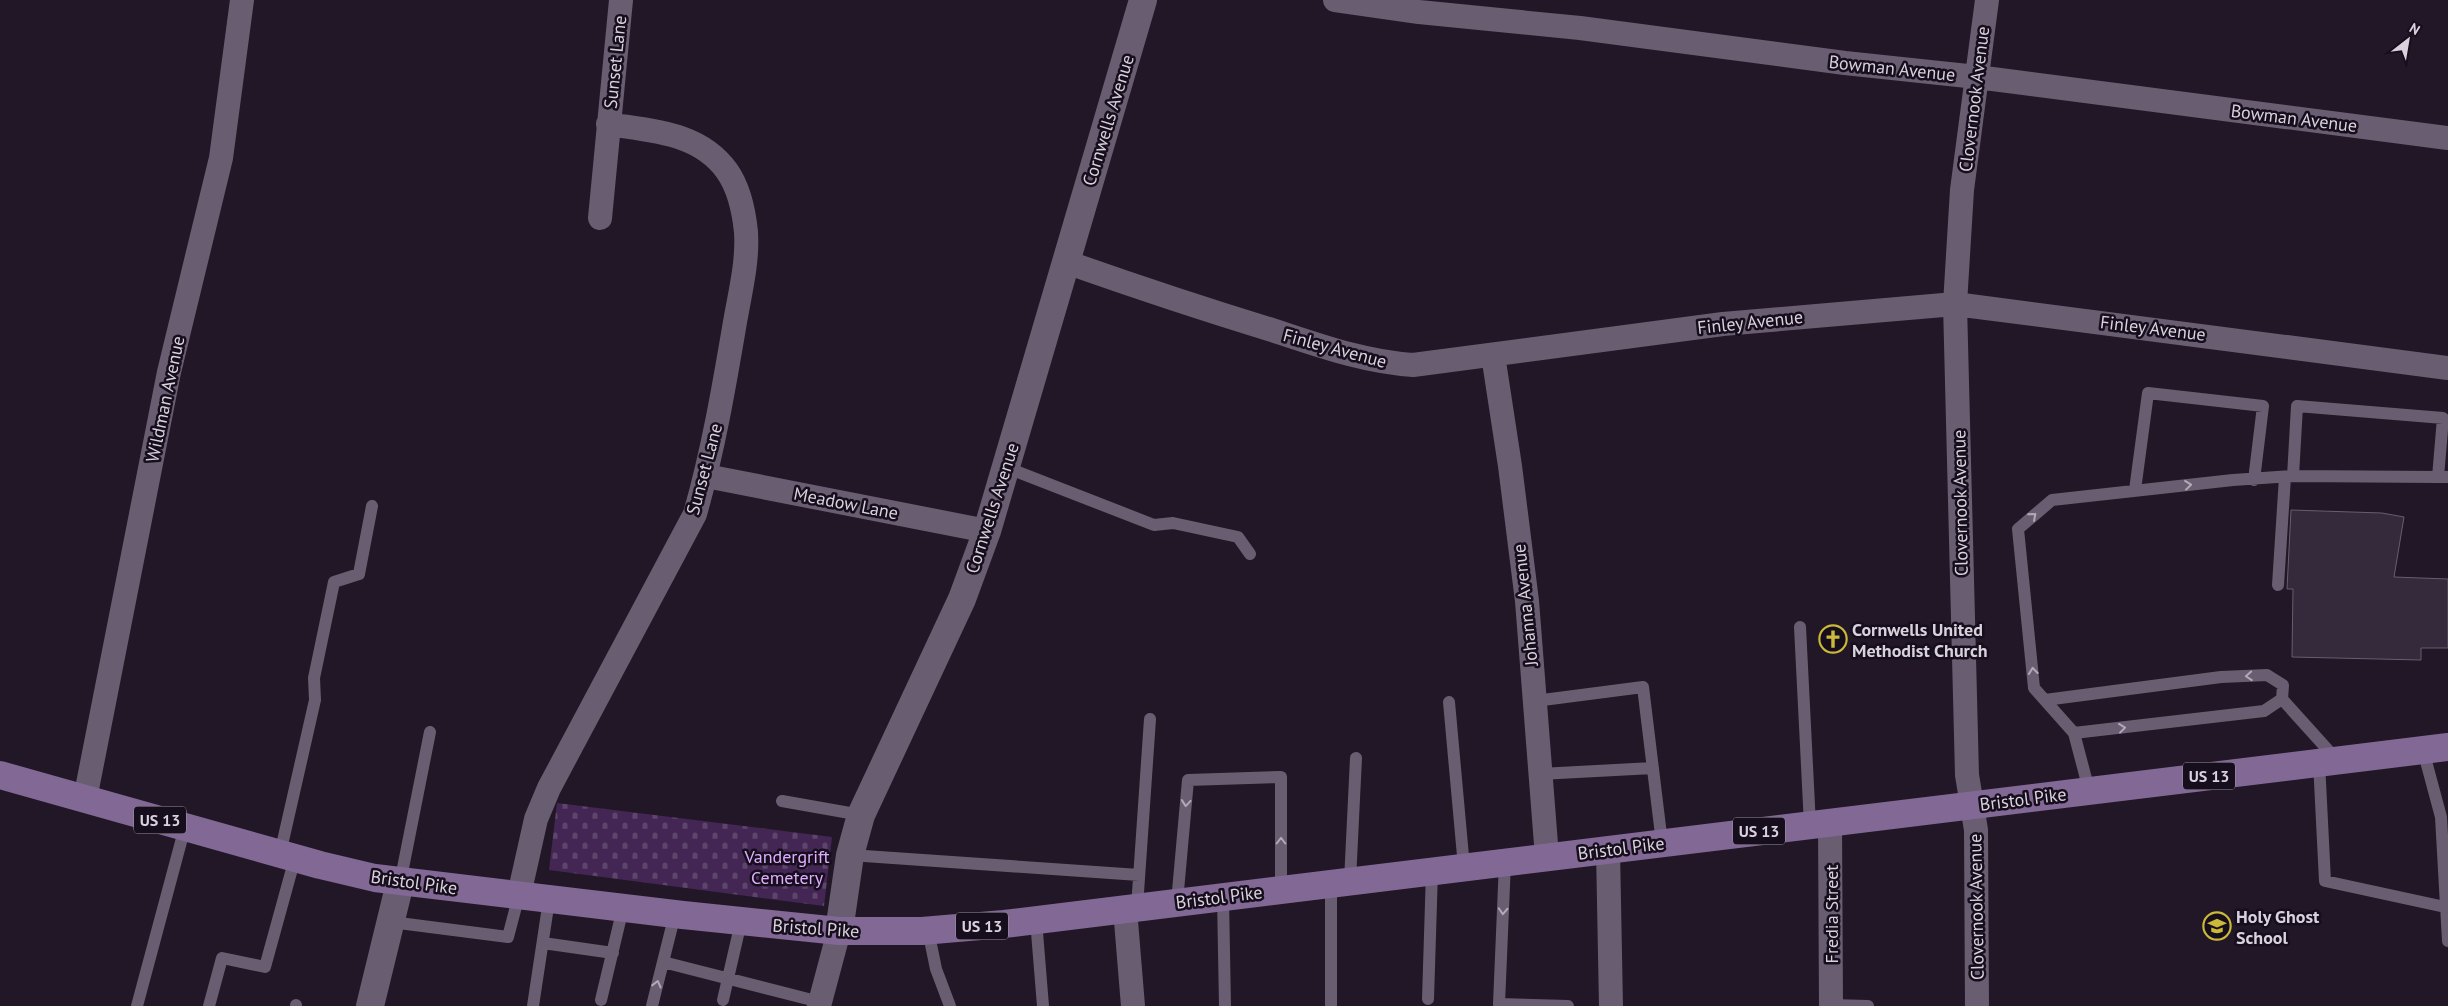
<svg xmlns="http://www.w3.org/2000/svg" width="2448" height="1006" font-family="'PT Sans',sans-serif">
	<defs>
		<pattern id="cemetery-stones" width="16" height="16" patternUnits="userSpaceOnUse" patternTransform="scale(1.25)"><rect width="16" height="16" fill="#432654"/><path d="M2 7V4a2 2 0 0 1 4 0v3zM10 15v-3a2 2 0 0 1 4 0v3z" fill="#5e456c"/></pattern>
	</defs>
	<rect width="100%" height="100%" fill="#211727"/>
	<path fill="url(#cemetery-stones)" d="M557,803L832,837L824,906L549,870Z"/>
	<path fill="#342a3b" stroke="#695d71" d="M2291,510L2382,513L2404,517L2394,577L2448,579V648H2421V660L2292,657L2293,589H2287Z"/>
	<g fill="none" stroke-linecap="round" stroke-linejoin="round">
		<path stroke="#695d71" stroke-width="12" d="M1005,467L1154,525L1173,523L1238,537L1250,554
			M2438,477L2443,418L2297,406L2293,476L2438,477H2448
			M2135,490L2148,393L2263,406L2254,480
			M2278,585L2285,477
			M1800,627L1810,825
			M2282,699L2337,760
			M2045,700L2221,677L2267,675L2283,685L2282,699L2264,711L2074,733
			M1535,701L1643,687L1662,843
			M1449,702L1464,867
			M2423,750L2441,817L2448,941
			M2319,762L2325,881L2445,907
			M1540,774L1653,768
			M2089,790L2074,733L2034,688L2018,529L2052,500L2233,480L2293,476
			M782,801L861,815
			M280,854L315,700L314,678L334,582L359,574L372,506
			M850,855L1139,875
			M1505,862L1499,1004L1568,1006
			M1350,881L1356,758
			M400,883L430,732
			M1331,883V1006
			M1223,897L1225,1006
			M1177,902L1188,780L1281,777V890
			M1137,907L1150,719
			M1036,920L1043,1006
			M391,922L508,937L519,895
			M928,930L936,969L950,1006
			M543,943L613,953
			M663,962L820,1002
			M1428,999L1432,871
			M601,1000L623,908
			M723,1000L741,922
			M1831,1005L1868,1006
			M137,1006L185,827
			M209,1006L222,958L265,967L295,858
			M296,1006V1005
			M533,1006L549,900
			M652,1006L675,914"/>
		<path stroke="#695d71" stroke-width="24" d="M1335,0L1419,12L1580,28L1845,63L1977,77L2448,138
			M600,218L621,0
			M1066,262C1134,286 1203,309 1272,330C1318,345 1364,362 1413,365L1723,324L1955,304L2448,368
			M1493,355L1510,466L1527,601L1547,857
			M706,476L987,531
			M85,799L169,372L221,158L242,0
			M1830,822L1831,1006
			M1608,850L1611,1006
			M519,895L536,819L549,788L695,514C713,451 724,387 735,322C740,293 748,262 746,232C744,212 739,188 727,171C699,132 651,131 608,124
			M1125,909L1133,1006
			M819,1006L839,931
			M1977,1006L1976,830L1967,775L1955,304L1962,190L1987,0"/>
		<path stroke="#695d71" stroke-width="28" d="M839,931L850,855L861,815L962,599L987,531L1143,0
			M370,1006L400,883"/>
		<path stroke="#826894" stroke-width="28" d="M0,775L320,865L375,878L683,915L839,931H922L1004,924L2448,747"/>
	</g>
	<defs><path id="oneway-chevron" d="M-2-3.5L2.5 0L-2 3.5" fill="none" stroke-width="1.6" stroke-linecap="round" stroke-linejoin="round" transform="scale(1.25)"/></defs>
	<g stroke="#b2a9b7">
		<use href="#oneway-chevron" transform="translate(2188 485) rotate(-6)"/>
		<use href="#oneway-chevron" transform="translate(2033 516) rotate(-41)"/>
		<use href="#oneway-chevron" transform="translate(2033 671) rotate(-96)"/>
		<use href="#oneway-chevron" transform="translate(2249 676) rotate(176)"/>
		<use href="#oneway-chevron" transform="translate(2122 728) rotate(-7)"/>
		<use href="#oneway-chevron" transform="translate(1186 803) rotate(95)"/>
		<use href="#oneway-chevron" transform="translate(1281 841) rotate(-90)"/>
		<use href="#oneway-chevron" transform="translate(1503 911) rotate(93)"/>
		<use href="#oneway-chevron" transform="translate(657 984) rotate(-76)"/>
	</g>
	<defs>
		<g id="church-ring" transform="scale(1.4375)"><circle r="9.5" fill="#170e1d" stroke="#cbba39" stroke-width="1.5"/><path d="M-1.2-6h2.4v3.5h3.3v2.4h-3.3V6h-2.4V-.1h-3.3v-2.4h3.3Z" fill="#cbba39"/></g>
		<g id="school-ring" transform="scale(1.4375)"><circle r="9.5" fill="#170e1d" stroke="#cbba39" stroke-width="1.5"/><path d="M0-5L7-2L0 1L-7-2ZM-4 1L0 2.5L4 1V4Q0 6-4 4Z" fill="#cbba39"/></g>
	</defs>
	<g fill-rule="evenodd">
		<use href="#church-ring" x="1833" y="639"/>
		<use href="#school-ring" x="2217" y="926"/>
	</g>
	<g text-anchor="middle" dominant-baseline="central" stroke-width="5" stroke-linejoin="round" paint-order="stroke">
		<g fill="#170e1d" stroke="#9f97a3" stroke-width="1">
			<rect x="2183" y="762.5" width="52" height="27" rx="4"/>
			<rect x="134" y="806.5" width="52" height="27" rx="4"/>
			<rect x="1733" y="817.5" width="52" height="27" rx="4"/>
			<rect x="956" y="912.5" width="52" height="27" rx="4"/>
		</g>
		<g font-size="16" font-weight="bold" fill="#d9d2dd">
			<text x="2209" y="776">US 13</text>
			<text x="160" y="820">US 13</text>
			<text x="1759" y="831">US 13</text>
			<text x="982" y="926">US 13</text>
		</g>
		<g font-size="18" fill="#d9d2dd" stroke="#170e1d">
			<text transform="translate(615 62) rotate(-84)">Sunset Lane</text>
			<text transform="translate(1892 68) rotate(6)">Bowman Avenue</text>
			<text transform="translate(1974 99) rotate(-83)">Clovernook Avenue</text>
			<text transform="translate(2294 118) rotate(7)">Bowman Avenue</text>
			<text transform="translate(1108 120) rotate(-73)">Cornwells Avenue</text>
			<text transform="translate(1750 322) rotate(-6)">Finley Avenue</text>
			<text transform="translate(2153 328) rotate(7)">Finley Avenue</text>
			<text transform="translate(1335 348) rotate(15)">Finley Avenue</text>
			<text transform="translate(165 399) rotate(-78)">Wildman Avenue</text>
			<text transform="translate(704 469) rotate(-75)">Sunset Lane</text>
			<text transform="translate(846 503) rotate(11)">Meadow Lane</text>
			<text transform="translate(1960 503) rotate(-91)">Clovernook Avenue</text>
			<text transform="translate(992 508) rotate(-72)">Cornwells Avenue</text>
			<text transform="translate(1525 605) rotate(-96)">Johanna Avenue</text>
			<text transform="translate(2023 799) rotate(-7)">Bristol Pike</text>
			<text transform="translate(1621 848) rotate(-7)">Bristol Pike</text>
			<text transform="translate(414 882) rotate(8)">Bristol Pike</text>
			<text transform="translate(1219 897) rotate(-7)">Bristol Pike</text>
			<text transform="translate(1976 907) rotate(-91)">Clovernook Avenue</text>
			<text transform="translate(1831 914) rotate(-90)">Fredia Street</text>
			<text transform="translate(816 928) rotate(4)">Bristol Pike</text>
		</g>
		<g font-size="18" font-weight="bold" fill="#d9d2dd" stroke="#170e1d" text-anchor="start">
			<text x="1852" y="629">Cornwells United<tspan x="1852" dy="21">Methodist Church</tspan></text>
			<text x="2236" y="916">Holy Ghost<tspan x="2236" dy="21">School</tspan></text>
		</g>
		<g font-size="18" fill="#dfaeff" stroke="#170e1d">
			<text x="787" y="856">Vandergrift<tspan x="787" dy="21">Cemetery</tspan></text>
		</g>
	</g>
	<g transform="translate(2408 40) rotate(31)" stroke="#170e1d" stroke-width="4" paint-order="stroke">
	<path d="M0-4L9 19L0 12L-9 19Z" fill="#d9d2dd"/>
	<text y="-8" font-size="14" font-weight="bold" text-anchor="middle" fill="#d9d2dd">N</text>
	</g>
</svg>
